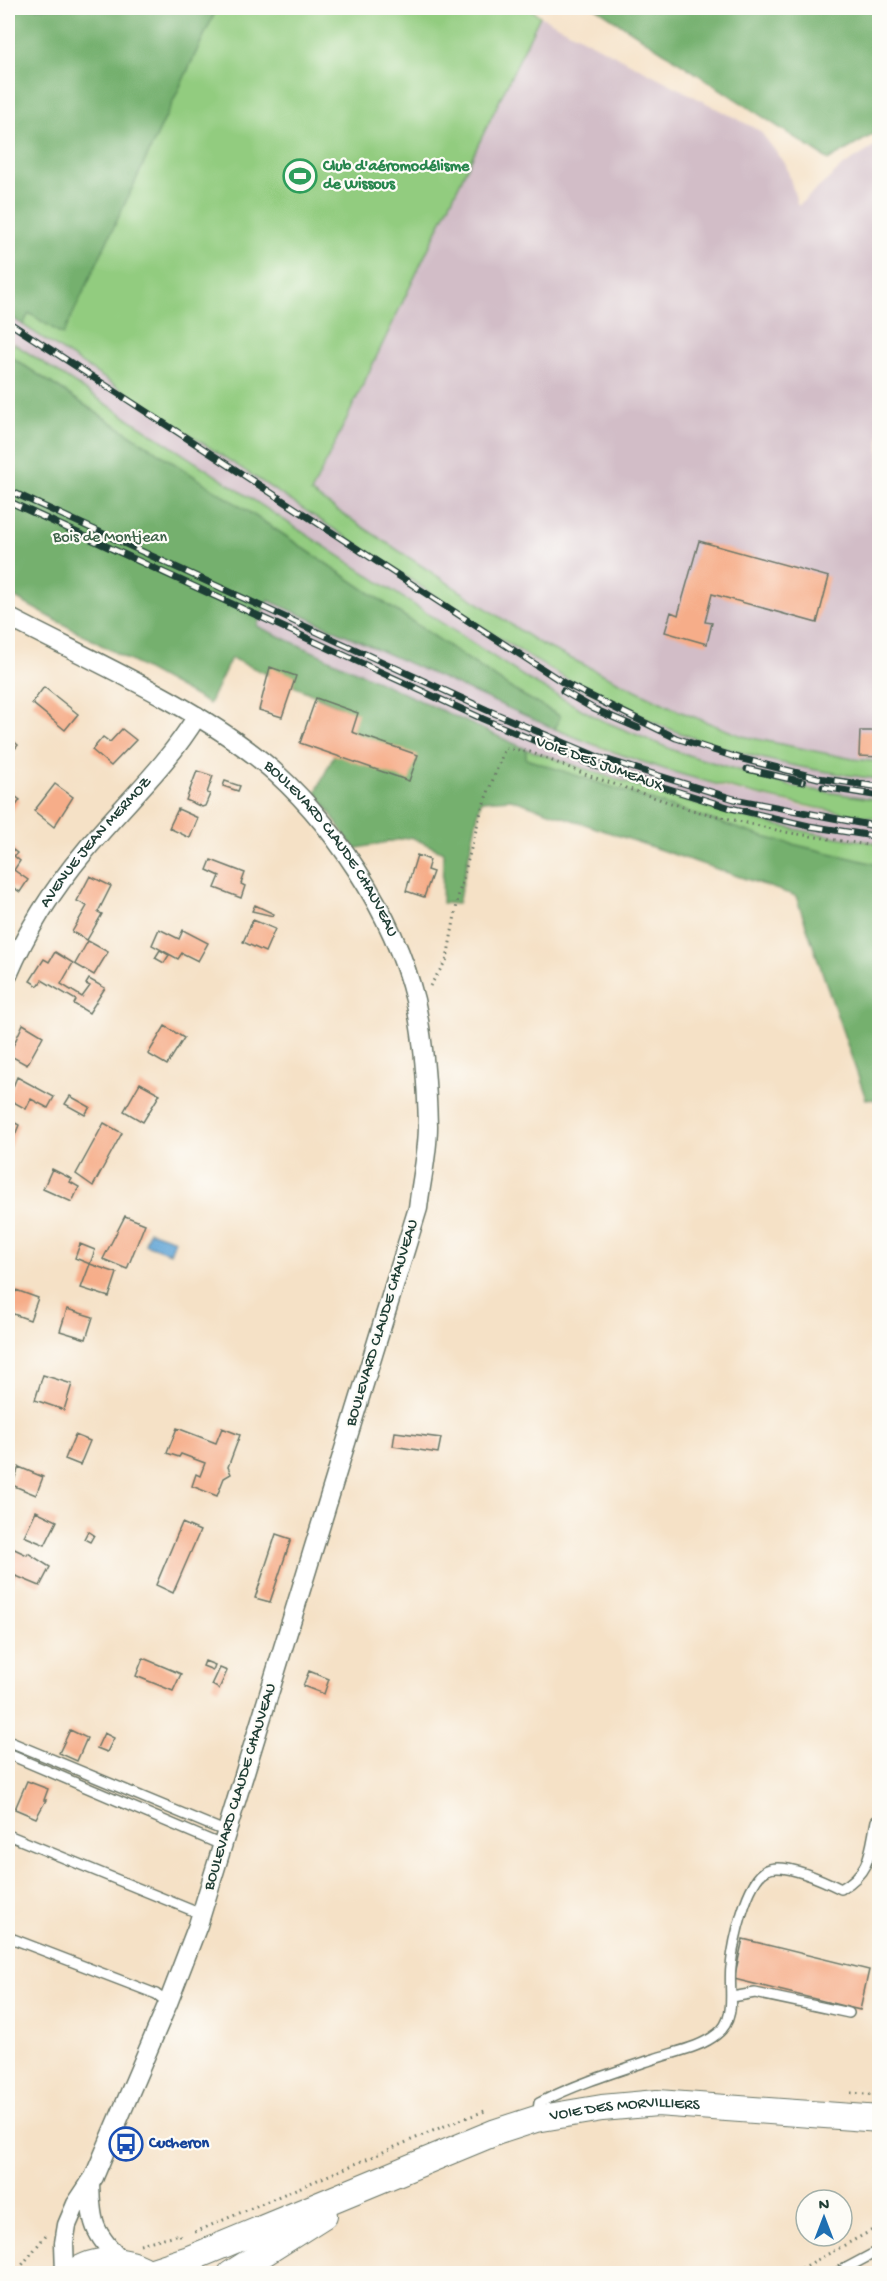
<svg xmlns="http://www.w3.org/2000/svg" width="887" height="2281" font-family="'Gochi Hand',sans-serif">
	<rect width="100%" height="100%" fill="#fdfcf7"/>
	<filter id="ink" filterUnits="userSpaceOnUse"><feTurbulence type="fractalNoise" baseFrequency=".0167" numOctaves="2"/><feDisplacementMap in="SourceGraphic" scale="12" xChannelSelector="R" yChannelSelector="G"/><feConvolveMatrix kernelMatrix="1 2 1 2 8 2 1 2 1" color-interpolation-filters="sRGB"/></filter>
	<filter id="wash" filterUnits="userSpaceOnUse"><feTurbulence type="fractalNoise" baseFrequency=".008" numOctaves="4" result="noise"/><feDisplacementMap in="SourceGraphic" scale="24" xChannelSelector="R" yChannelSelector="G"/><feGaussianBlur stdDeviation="1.35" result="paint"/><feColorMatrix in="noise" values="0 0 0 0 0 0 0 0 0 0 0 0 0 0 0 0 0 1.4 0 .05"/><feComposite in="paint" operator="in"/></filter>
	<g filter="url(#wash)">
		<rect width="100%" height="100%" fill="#f5e1c6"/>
		<path fill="#d2bdc7" d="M540,16L760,131L786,165L798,206L843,166L879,144V762L853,759L742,736L679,711L539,643L311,493Z
			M8,315L552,669L631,711L710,743L784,763L879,779V800L794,787L678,752L601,720L529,680L8,339Z
			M8,479L268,600L604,750L724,788L808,808L879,819V843L787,829L692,805L526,749L257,626Z"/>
		<path fill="#92cc7f" stroke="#58845a" stroke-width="1.5" d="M217,8H529L540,16L311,493L539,643L679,711L742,736L853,759L879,762V779C823,773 765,761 711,744C581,702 466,615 352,541C243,469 133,397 23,325L29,313L63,334Z
			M13,343L529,680L601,720L678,752L794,787L879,800V819C768,801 659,773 555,729L560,716L515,691L281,533L8,355Z
			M526,749C643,788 757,829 879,843V865L763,837L525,759Z"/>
		<path fill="#75b06e" stroke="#4a7651" stroke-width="1.5" d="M8,8H217L63,335L29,313L23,325L8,315Z
			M596,8H879V131L829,160Z
			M8,355L281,533L515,691L560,716L555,729L268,600L257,626L526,749V759L763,837L879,865V1100L866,1099L796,896L511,799L481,801L458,904L442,903L443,852L411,837L354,849L316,792L354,713L231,658L209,704L8,594Z"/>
		<path fill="#61a4d5" stroke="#407084" stroke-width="1.5" d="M149,1231L175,1240L170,1253L145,1244Z"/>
		<g id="blocks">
			<path fill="#f6ad89" d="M699,541L829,577L817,623L712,594L705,622L712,623L707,644L665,632L671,612L678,615Z
				M270,667L296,676L282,717L259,710Z
				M44,687L78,714L65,730L32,703Z
				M316,698L358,713L352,732L418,755L409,781L300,743Z
				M122,729L136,740L111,766L92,750L103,737L110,742Z
				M860,731H880V757L859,756Z
				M8,736L18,745L13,751L8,747Z
				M197,771L213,776L207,793L210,794L205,806L202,807L186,800Z
				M225,781L240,786L238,791L223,786Z
				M55,784L73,797L54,827L34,811Z
				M8,791L20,800L8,817Z
				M178,809L198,818L190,838L169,828Z
				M8,846L17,853L14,856L20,861L14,870L28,880L20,892L8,884Z
				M417,855L430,860L427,870L433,872L424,897L406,891Z
				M211,860L245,873L241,884L245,886L241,898L215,888L220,876L207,870Z
				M90,876L111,886L98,912L102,914L87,940L72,932L87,906L77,901Z
				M255,905L274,914L273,916L252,911Z
				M253,920L275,929L265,952L243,942Z
				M159,929L179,939L183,930L208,943L198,961L182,953L178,959L152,945Z
				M88,941L108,952L94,975L75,964Z
				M160,950L169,955L164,963L155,958Z
				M55,952L73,963L61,984L82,997L90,986L86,984L89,979L105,988L89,1013L74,1004L76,1000L42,980L38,986L30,981L44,959L49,962Z
				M23,1024L43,1036L27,1065L9,1055Z
				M165,1026L184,1038L167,1065L148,1054Z
				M17,1077L54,1097L48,1108L31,1099L26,1109L8,1099Z
				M140,1083L160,1094L143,1122L124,1111Z
				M70,1096L90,1107L85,1115L65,1104Z
				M8,1119L19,1125L8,1152Z
				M104,1123L122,1133L93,1186L76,1174Z
				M52,1169L72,1179L70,1182L79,1187L72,1202L43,1189Z
				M125,1216L145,1224L127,1269L103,1259Z
				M80,1244L95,1250L90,1264L75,1258Z
				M90,1264L117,1273L109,1297L81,1288Z
				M16,1290L38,1298L30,1320L8,1312Z
				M67,1309L93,1317L86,1339L60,1331Z
				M43,1375L72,1384L64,1410L35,1400Z
				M177,1428L216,1443L222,1428L240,1435L228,1467L231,1474L224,1478L217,1496L192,1486L196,1474L200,1476L205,1463L181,1454L179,1457L167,1453Z
				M395,1432L441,1438L438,1453L393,1446Z
				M75,1435L90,1441L80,1465L65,1459Z
				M19,1467L43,1477L36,1495L12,1485Z
				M36,1511L57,1521L45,1545L24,1536Z
				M182,1523L200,1531L173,1593L156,1585Z
				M88,1531L94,1535L90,1542L84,1539Z
				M276,1534L291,1539L270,1602L255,1598Z
				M8,1546L27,1555L28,1553L50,1567L40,1586L16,1576L13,1582L8,1579Z
				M143,1658L181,1674L173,1691L136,1676Z
				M205,1661L215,1665L213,1670L203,1666Z
				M220,1668L227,1671L219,1689L212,1685Z
				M309,1671L329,1679L324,1694L303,1686Z
				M70,1730L87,1738L77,1761L59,1753Z
				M104,1733L114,1738L107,1752L97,1748Z
				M27,1781L48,1789L44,1800H46L36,1818L15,1809Z
				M743,1939L869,1970L860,2010L734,1979Z"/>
		</g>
	</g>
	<g filter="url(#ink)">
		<use href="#blocks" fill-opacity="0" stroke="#6a7667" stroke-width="1.5"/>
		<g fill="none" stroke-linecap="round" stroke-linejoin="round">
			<g stroke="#6a7667" stroke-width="12">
				<path id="service" d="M8,1741L227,1832
					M8,1754L224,1846
					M8,1835L201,1914
					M8,1937L156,1994L168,2003
					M732,1997L755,1993L849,2013
					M537,2117L539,2103C576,2084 615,2072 654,2059C674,2052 700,2048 717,2034C738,2018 728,1988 731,1966C733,1944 746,1880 767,1870C784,1862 825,1881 841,1889C871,1872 870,1851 876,1821
					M835,2274L880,2250
					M877,2274L880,2272"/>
			</g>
			<g stroke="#6a7667" stroke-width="21">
				<g id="minor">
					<path id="s1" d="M8,617C90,660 192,704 263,762C331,818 394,914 415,1000C424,1041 427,1085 428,1126C428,1153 421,1181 418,1208L198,1925L168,2003L113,2132L94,2177L76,2204L67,2225L64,2243L65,2274"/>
					<path id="s2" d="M8,975C27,930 54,888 85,851C122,806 167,766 197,716"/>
					<path d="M90,2183C91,2224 93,2232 122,2262"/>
				</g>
			</g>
			<g stroke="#6a7667" stroke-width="28">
				<g id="secondary">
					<path id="s3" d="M149,2272L189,2259L496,2132L536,2119L602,2108L657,2103L880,2119"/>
					<path d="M72,2274C95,2257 127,2257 151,2274"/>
					<path d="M231,2274L324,2215"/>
				</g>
			</g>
			<path stroke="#6a7667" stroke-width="3" stroke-dasharray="1.5 4.5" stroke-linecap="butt" d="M430,986L447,959L459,893L482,808L505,748L530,752L590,776L692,810L785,832L880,847
				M851,2093L880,2095
				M195,2232L449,2124L485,2111
				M140,2244L180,2234L182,2239
				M15,2274L46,2235
				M791,2274L880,2226"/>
			<use href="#service" stroke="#fff" stroke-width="9"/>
			<use href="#minor" stroke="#fff" stroke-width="18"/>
			<use href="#secondary" stroke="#fff" stroke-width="26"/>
			<g stroke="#1f3d34" stroke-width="7">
				<path id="rail" d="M8,322L564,683L676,738L735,757L818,778L880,787
					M8,490L487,710L598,757L734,799L880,827
					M8,501L483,719L595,766L731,808L809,826L880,837
					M563,691L594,709L638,728
					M747,769L803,782
					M823,787L880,796"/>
			</g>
			<use href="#rail" stroke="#fdfcf7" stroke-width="4.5" stroke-dasharray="14" stroke-linecap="butt"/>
		</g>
	</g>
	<defs>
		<g id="stadium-ring" transform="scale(1.725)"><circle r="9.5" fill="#fdfcf7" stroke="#2e9e5b" stroke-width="1.5"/><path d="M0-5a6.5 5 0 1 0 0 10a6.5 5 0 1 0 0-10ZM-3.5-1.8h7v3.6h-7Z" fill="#2e9e5b"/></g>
		<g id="bus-ring" transform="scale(1.725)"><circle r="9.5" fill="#fdfcf7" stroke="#1a4fb4" stroke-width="1.5"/><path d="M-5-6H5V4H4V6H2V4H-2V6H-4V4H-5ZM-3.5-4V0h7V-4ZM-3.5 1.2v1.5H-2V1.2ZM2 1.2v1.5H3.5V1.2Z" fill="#1a4fb4"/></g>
	</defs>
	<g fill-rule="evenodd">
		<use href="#stadium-ring" x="300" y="176"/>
		<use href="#bus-ring" x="126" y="2144"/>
	</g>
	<g text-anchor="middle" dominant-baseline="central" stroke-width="4.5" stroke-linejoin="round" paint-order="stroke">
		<g font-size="16" font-weight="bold" fill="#27864d" stroke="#fdfcf7" text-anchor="start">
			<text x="323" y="167">Club d'aéromodélisme<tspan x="323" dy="18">de Wissous</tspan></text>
		</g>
		<g font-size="16" fill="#3c6147" stroke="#fdfcf7">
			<text x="110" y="538">Bois de Montjean</text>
		</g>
		<g font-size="16" fill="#1f3d34" stroke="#fdfcf7">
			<text transform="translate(599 765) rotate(20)">VOIE DES JUMEAUX</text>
			<text stroke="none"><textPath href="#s2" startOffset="160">AVENUE JEAN MERMOZ</textPath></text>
			<text stroke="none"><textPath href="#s1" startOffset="405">BOULEVARD CLAUDE CHAUVEAU</textPath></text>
			<text transform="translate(383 1323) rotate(-73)">BOULEVARD CLAUDE CHAUVEAU</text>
			<text transform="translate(241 1787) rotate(-73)">BOULEVARD CLAUDE CHAUVEAU</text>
			<text stroke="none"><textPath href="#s3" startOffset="506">VOIE DES MORVILLIERS</textPath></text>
		</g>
		<g font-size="16" font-weight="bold" fill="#164399" stroke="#fdfcf7" text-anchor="start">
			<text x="149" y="2144">Cucheron</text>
		</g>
	</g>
	<rect width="887" height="2281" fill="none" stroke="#fdfcf7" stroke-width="30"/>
	<g transform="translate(824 2218)"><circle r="28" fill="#fdfcf7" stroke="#a4b0a9" stroke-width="1.5"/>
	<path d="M0-4.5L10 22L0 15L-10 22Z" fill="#1f6fb2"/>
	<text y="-9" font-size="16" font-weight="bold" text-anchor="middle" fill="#1f3d34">N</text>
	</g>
</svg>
